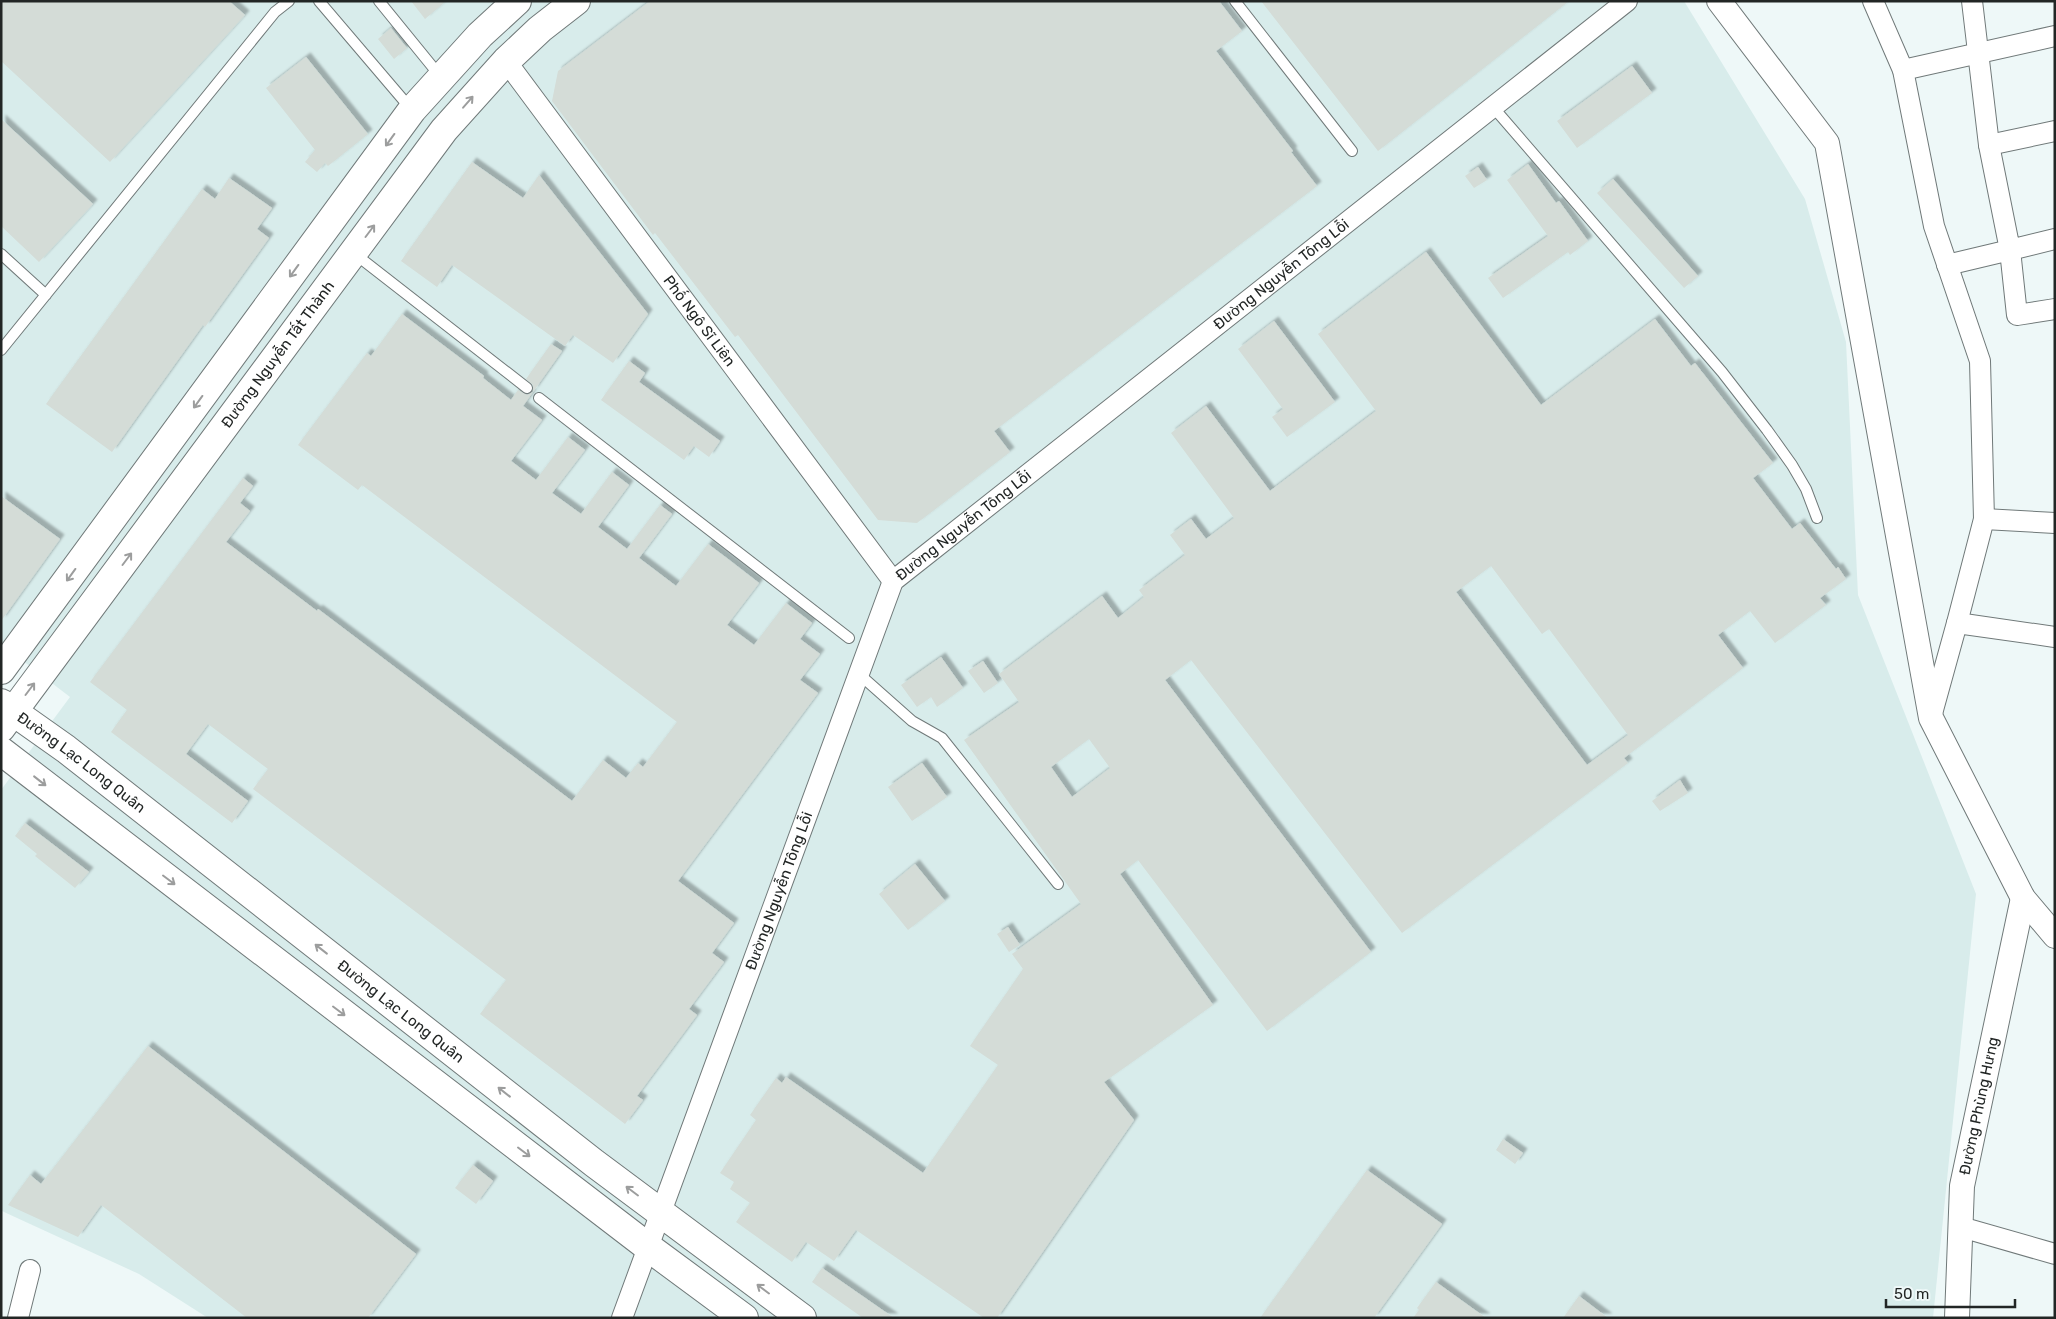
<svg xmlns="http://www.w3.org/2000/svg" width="2056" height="1319" font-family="Rubik,sans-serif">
	<defs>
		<filter id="shadow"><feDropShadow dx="4.5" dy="-4.5" stdDeviation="1" flood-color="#0004"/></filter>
	</defs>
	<rect width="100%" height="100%" fill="#eef8f8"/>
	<path fill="#d8eceb" d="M1,1H1684L1805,199L1846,342L1858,595L1976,894L1933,1318H208L139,1274L4,1212L1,1210V790L70,697L1,644Z"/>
	<path fill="#d4dcd7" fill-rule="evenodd" filter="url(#shadow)" d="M1,1H229L245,15L110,162L1,61Z
		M411,1H446L425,19Z
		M650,1H1219L1242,31L1216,51L1293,151L1291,152L1317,186L994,431L1010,452L917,523L878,520L738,335L735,337L655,233L653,235L552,101L558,71Z
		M1261,1H1569L1378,151Z
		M391,28L407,48L394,59L378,39Z
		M306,57L368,134L328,166L325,163L317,172L305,162L315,150L266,88Z
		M1632,66L1652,93L1577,148L1557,121Z
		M1,119L93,204L39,262L1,226Z
		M472,162L523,198L539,175L648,314L613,363L573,335L565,346L452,265L437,287L401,261Z
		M1528,164L1556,203L1559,201L1588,241L1570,255L1568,252L1503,298L1488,278L1548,236L1507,180Z
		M1478,167L1487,180L1474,188L1465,176Z
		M229,178L272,208L257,229L269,238L205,327L203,325L112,452L46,404L202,189L215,199Z
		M1613,179L1698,276L1684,288L1597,193Z
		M1426,252L1541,405L1655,319L1691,366L1695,363L1773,463L1753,478L1792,529L1800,523L1836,569L1838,567L1846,579L1820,598L1826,605L1775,643L1750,611L1718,635L1743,668L1624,758L1628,763L1402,933L1191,660L1165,680L1371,952L1267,1031L1138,860L1120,874L1213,1005L1104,1082L1134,1120L997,1318H984L856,1230L834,1261L806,1242L792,1262L736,1222L750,1203L730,1189L734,1182L720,1173L756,1120L750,1115L776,1078L782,1083L786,1077L923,1173L998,1065L970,1046L1023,969L1012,954L1081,904L964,740L1019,702L999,674L1102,596L1118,618L1144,597L1139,590L1185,555L1170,535L1191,519L1206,539L1234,518L1171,433L1206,406L1270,491L1376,411L1318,334ZM1491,566L1542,634L1549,629L1628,735L1587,765L1456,592ZM1089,739L1110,768L1072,797L1051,767Z
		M402,314L484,376L483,378L511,400L518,390L527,395L533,392V385L526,379L551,344L562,351L523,406L542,420L511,461L536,480L568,437L585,450L552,493L581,514L612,472L629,485L598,527L627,549L660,505L672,514L639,558L676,586L708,544L728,559L759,583L727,625L754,645L786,603L812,623L800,639L820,654L800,680L818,693L678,881L734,923L712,953L724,962L689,1009L697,1015L637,1096L643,1100L625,1124L480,1014L506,980L253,789L268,769L208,724L186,754L248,801L232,823L111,732L127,710L90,682L243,478L253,486L240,503L250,511L226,542L317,611L318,609L572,801L603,760L626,778L638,763L643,767L677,722L362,485L358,490L298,445L367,353L371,356Z
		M1274,321L1335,402L1287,437L1272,417L1283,409L1238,349Z
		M629,361L645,373L639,382L720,441L709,457L694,446L684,460L601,400Z
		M1,496L60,539L1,621Z
		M941,657L963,688L937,707L931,697L917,707L901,685Z
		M983,661L998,683L984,693L968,671Z
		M922,763L947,797L912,821L888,787Z
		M1680,780L1688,793L1660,811L1652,801Z
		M25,823L89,872L75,888L35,856L37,854L15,836Z
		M915,864L945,901L908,930L879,894Z
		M1008,927L1020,945L1009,952L997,934Z
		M148,1046L416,1254L368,1318H247L101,1205L78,1237L8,1205L30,1175L41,1184Z
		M1503,1139L1523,1153L1515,1164L1496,1150Z
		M473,1165L493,1181L476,1204L455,1188Z
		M1367,1170L1442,1224L1374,1318H1260Z
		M822,1268L894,1318H863L812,1282Z
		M1436,1282L1486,1318H1413L1419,1310L1417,1308Z
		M1579,1296L1608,1318H1563Z"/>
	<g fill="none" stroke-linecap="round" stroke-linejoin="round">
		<g stroke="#707979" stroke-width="12">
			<path id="service" d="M319,1L411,109
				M379,1L440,76
				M1235,1L1352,151
				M1493,107L1722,372L1767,430L1792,465L1806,489L1817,518
				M1,254L46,295
				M355,254L527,388
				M1,350L275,12L289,1
				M539,398L849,638
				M859,674L912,721L942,738L1058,884"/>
		</g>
		<g stroke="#707979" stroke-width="22">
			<g id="minor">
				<path d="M1873,1L1903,70L1934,226L1980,361L1984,519"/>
				<path d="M1972,1L1989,145L2010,250L2055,239"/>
				<path id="s1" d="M506,61L893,581"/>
				<path d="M1903,70L2055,36"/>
				<path d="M1989,145L2055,131"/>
				<path d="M1947,265L2010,250L2017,315L2055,309"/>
				<path d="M1957,623L1984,519L2055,523"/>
				<path d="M1931,717L1957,623L2055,637"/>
				<path d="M1961,1227L2055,1254"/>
				<path d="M18,1318L30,1270"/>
				<path id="s2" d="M622,1318L893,581L1627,1"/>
			</g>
		</g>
		<g stroke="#707979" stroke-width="26">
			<g id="tertiary">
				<path d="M1719,1L1827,143L1931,718L2023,898L2055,936"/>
				<path id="s3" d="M1957,1318L1962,1186L2023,898"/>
			</g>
		</g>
		<g stroke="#707979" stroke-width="30">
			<g id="secondary">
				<path d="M1,670L412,110L480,35L517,1"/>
				<path id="s4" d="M1,703L66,749L594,1163L802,1318"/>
				<path id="s5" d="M1,728L444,130L506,61L540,29L576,1"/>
				<path d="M1,751L648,1247L744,1318"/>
			</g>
		</g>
		<use href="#service" stroke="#fff" stroke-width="10"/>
		<use href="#minor" stroke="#fff" stroke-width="20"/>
		<use href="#tertiary" stroke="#fff" stroke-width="24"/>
		<use href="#secondary" stroke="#fff" stroke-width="28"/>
	</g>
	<defs><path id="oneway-shaft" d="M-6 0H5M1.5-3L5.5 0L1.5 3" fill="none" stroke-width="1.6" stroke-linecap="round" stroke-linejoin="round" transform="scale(1.25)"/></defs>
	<g stroke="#9c9d9d">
		<use href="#oneway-shaft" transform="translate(468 102) rotate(-49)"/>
		<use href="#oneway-shaft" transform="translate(390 140) rotate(126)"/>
		<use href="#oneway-shaft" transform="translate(370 231) rotate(-53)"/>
		<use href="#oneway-shaft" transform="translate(294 271) rotate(126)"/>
		<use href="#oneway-shaft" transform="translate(198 402) rotate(126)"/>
		<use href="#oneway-shaft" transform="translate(127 559) rotate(-53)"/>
		<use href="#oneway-shaft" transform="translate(71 575) rotate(126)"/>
		<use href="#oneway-shaft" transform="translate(30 689) rotate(-53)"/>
		<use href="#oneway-shaft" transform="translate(40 781) rotate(38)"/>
		<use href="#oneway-shaft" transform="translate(169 880) rotate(37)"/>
		<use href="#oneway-shaft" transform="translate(321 949) rotate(-142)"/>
		<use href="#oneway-shaft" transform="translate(339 1011) rotate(37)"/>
		<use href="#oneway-shaft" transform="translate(504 1092) rotate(-142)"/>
		<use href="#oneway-shaft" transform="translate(524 1152) rotate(37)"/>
		<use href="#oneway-shaft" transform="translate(632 1191) rotate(-143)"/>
		<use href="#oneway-shaft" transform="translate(763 1289) rotate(-143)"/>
	</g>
	<g text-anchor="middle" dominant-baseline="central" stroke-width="5" stroke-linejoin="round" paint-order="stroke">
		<g font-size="15" fill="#222625" stroke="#eef8f8">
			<text stroke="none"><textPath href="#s2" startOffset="1280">Đường Nguyễn Tông Lỗi</textPath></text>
			<text stroke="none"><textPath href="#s1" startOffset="324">Phố Ngô Sĩ Liên</textPath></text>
			<text stroke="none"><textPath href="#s5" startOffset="465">Đường Nguyễn Tất Thành</textPath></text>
			<text stroke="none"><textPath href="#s2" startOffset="875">Đường Nguyễn Tông Lỗi</textPath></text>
			<text stroke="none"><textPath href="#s4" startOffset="100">Đường Lạc Long Quân</textPath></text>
			<text stroke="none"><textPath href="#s2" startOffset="455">Đường Nguyễn Tông Lỗi</textPath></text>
			<text stroke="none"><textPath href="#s4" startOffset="505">Đường Lạc Long Quân</textPath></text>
			<text stroke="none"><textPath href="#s3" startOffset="214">Đường Phùng Hưng</textPath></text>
		</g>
	</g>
	<rect width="2056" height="1319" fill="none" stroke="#222625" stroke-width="5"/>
	<path d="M1886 1299v8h129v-8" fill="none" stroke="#222625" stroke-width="2.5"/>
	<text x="1894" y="1299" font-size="15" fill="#222625" stroke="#eef8f8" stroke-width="4" paint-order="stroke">50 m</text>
</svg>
